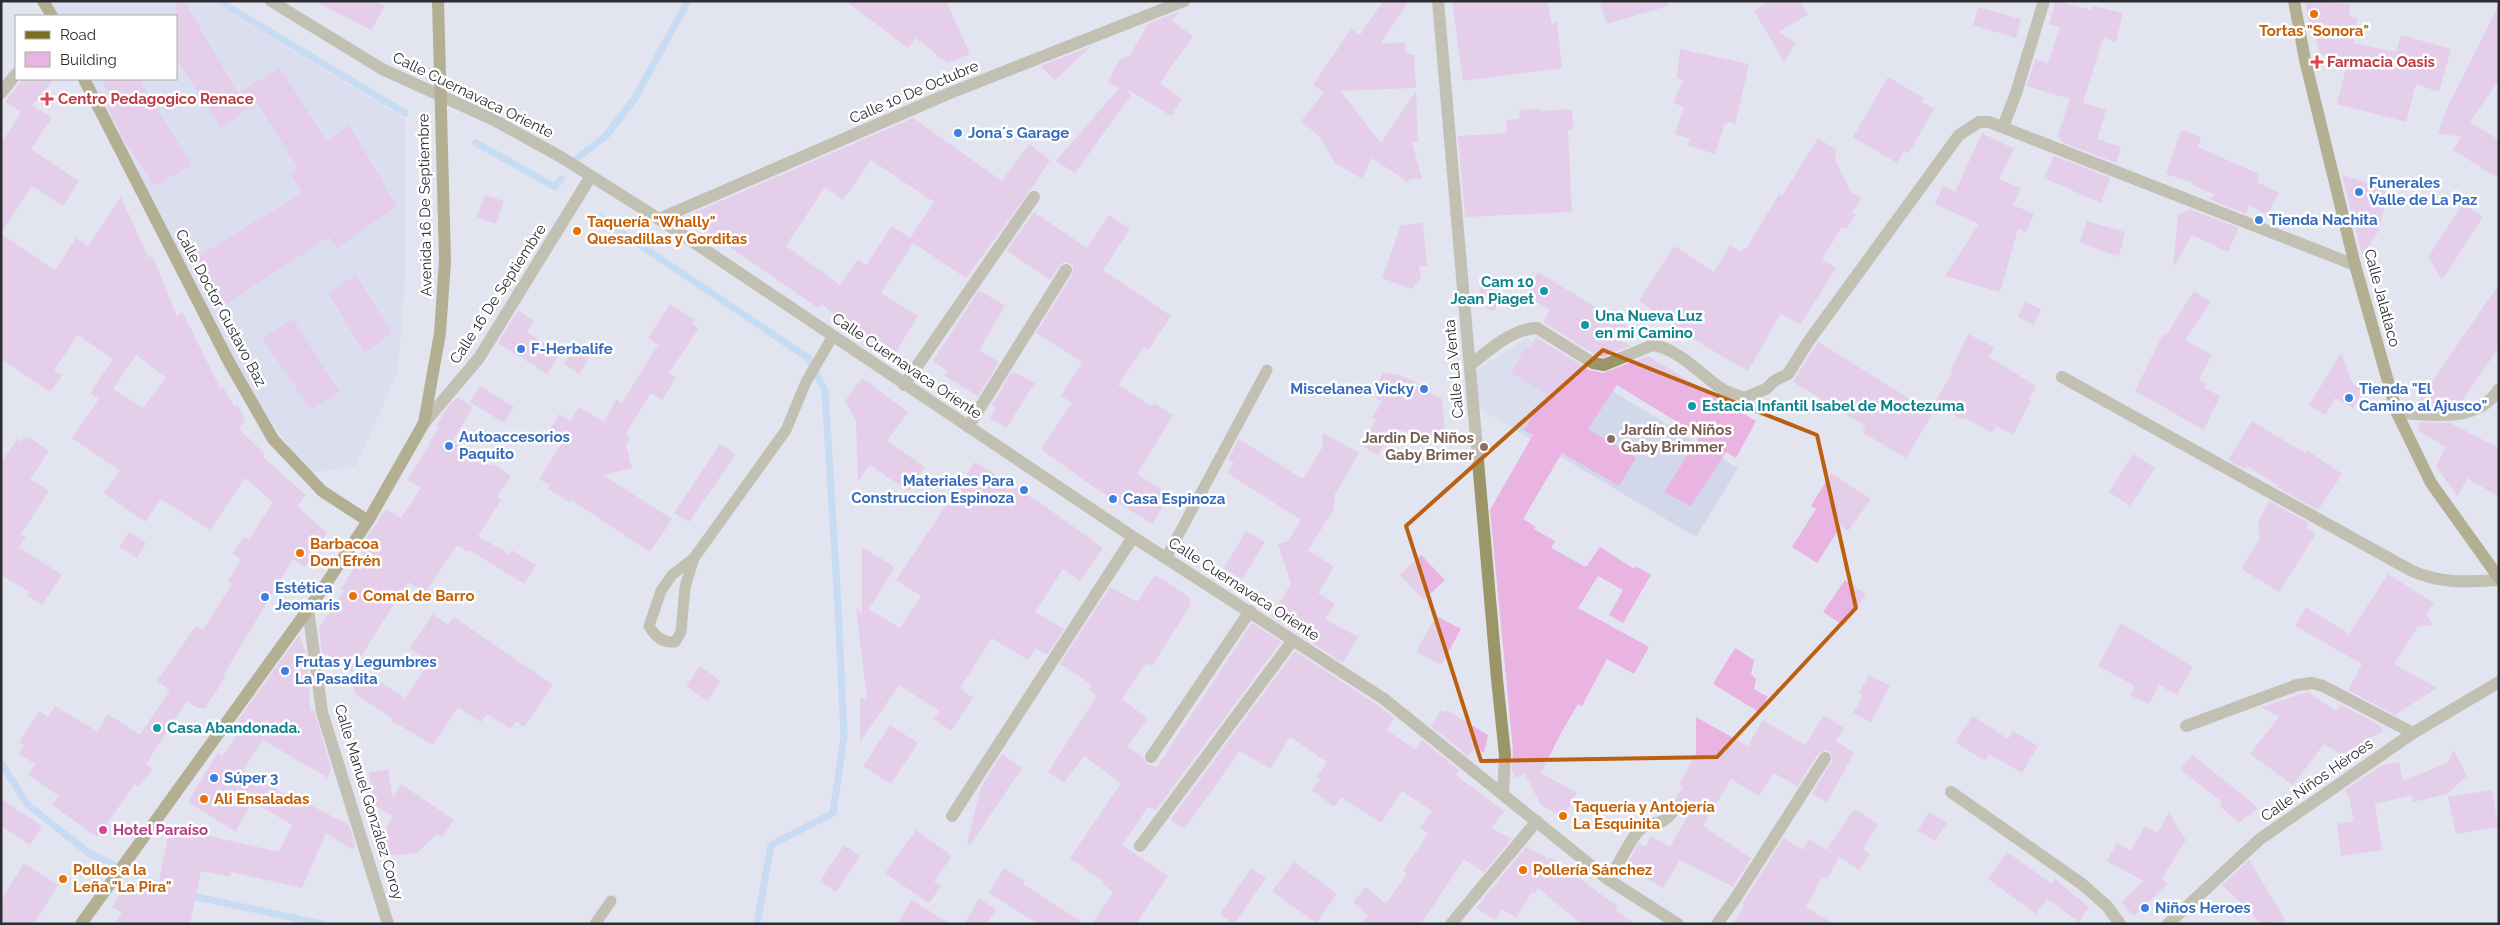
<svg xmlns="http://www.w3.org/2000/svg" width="2500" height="925" font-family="Raleway,sans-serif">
	<rect width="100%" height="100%" fill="#e2e4f0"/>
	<path fill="#d3d7ea" d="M45,1H211L405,119V277L398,371L356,466L310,473L252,397L86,79H176V16H53Z
		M1527,338L1738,468L1696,537L1482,410L1471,374Z"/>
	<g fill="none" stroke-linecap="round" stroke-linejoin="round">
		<path stroke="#a6d2f6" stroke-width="7" d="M219,1L405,113
			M476,143L555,187L561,179
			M572,162L605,137L635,98L688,1
			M597,216L808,358L825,391L838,606L844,737L833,813L771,845L757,924
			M1,763L28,805L90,854L166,888
			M188,895L322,924"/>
	</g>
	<path fill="#e9b4e1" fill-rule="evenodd" d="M176,1H184L238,93L280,68L327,141L349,125L397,206L337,248L329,237L226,304L197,257L302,193L290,173L298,168L257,103L221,128L176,58Z
		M314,1H375L385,6L371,30Z
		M846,1H946L970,54L947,63L916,38L908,48Z
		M1383,1H1409L1380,44L1405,42L1406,54H1414L1416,88L1340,91L1381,143L1416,91L1418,142H1412L1422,179H1410L1408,182L1372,158L1362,179L1335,163L1320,137L1301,121L1324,92L1313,85L1351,29L1360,35Z
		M1452,1H1547L1552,24L1557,22L1562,68L1463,81Z
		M1599,1H1667L1668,6L1607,24Z
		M1770,1H1800L1808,14L1779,32L1796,43L1784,62L1754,11Z
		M2056,1L2092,10L2093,6L2123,13L2116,42L2103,38L2083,103L2106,110L2097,139L2121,147L2116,163L2060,141L2061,138L2057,137L2070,99L2027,86L2035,59L2048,63L2060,27L2049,24Z
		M2305,1L2350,4L2349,16L2357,18L2354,43L2396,52L2401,35L2451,49L2439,92L2416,84L2406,122L2337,104L2348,60L2320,54L2313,28L2310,27Z
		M2499,5V80L2470,122L2499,140V179L2453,150L2461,137L2438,133L2446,110Z
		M1978,7L2021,19L2016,38L1973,25Z
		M1178,12L1172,21L1193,36L1160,83L1182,99L1171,116L1129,90L1126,92L1131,95L1075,173L1056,161L1119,88L1108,82L1119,60L1130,55L1148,24Z
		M1090,47L1055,80L1040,66Z
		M1680,49L1749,64L1735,125L1729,121L1728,124L1725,123L1715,154L1687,145L1690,139L1675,134L1684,107L1673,103L1683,80L1677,78Z
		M1888,77L1924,98L1922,102L1934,109L1909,153L1904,151L1897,163L1853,137Z
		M23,79H54L32,105L52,118L31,149L79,181L63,206L32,186L1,233V144L21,112L5,102Z
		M101,79H139L192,165L155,186L127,145L106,104L113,100Z
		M1539,109V111L1572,109L1573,128L1568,130L1572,212L1465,217L1458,136L1507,133L1506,120L1520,119L1519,110Z
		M913,118L1002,181L1029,144L1050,160L1031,189L966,278L913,243L881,293L918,316L896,352L852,327L821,304L818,308L721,241L682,218ZM871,160L934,202L910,238L892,226L866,265L858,259L840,285L786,246L825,187L843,200Z
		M2181,130L2201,137L2198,147L2259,174L2257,182L2279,193L2267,215L2249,205L2246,214L2209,199L2216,195L2192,185L2193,183L2166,174Z
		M1982,133L2014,149L1999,179L2021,188L2013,205L2034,214L2026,232L2018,229L2000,292L1945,276L1979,224L1935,204L1943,186L1955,192Z
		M1818,138L1836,150L1835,160L1851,192L1861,199L1852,212L1856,215L1846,229L1842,227L1822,259L1836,268L1800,325L1781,313L1748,371L1705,346L1639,301L1674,246L1714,272L1730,245L1741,253L1744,248L1746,249L1779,194L1782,196Z
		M2054,156L2110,178L2101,203L2044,178Z
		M2342,175L2387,188L2384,196L2387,197L2378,232L2362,255Z
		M485,195L504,201L496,224L477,217Z
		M121,197L149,259L152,255L177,317L182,311L220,388L223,387L234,406L237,404L245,419L239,429L265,454L263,457L306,495L297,506L327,533L305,567L293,559L224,674L226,676L205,708H197L187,701L146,764L153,769L139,787L135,784L97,837L52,805L59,796L28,775L35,764L19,754L24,745L19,742L39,711L48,717L55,706L97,731L108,714L140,735L170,690L157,681L196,626L203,630L232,584L228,581L241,559L232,554L244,537L249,540L273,502L245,478L210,530L161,499L145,522L104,493L120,471L72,438L99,399L90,393L113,359L78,335L54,370L62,376L50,392L1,359V234L55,270L76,238L88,246ZM136,355L166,378L143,408L113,389Z
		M2463,204L2483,217L2442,280L2428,257Z
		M2190,209L2239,228L2228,252L2192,235L2173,268L2178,215Z
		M1034,212L1087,248L1109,215L1130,229L1103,270L1171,316L1148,350L1144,347L1118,385L1152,406L1154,403L1173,415L1137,474L1170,495L1152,524L1092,486L1041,449L1072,403L1061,396L1082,362L1036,333L1073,274V266L1067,262L1062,263L1050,280L1007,251Z
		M2087,221L2125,232L2119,257L2080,242Z
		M1423,223L1427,266H1419L1421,278L1412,289L1382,278L1401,225Z
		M1538,272L1628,327L1620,340L1630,346L1603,357L1596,355L1543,322L1550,310L1526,295Z
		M356,275L392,333L364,353L328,293Z
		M2499,284V347L2459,405L2423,406L2424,402L2419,401Z
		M1482,285L1502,293L1494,311L1474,302Z
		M979,290L1005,306L979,350L999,362L978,396L944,375L947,371L933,361Z
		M2194,291L2211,302L2185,340L2212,355L2199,379L2206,384L2204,388L2220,396L2204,430L2135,391L2163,334L2166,335Z
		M2025,302L2041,309L2034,325L2018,317Z
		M670,304L695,320L692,324L699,328L669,373L676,378L662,400L651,393L625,435L630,438L626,445L632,468L603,475L672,519L650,552L571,500L569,502L548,489L550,485L539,479L564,440L549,431L559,414L570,421L579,407L604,422L616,399L622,403L658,345L648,338Z
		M518,310L534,321L527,332L560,353L547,374L498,343Z
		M293,319L340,392L311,410L262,338Z
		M1968,334L1994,347L1989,357L2036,386L2029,399L2031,400L2013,435L1996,426L1992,433L1964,417L1963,420L1934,404L1953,371L1951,370Z
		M1536,337L1589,370L1603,373L1648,356L1756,421L1736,458L1726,452L1691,506L1664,492L1700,436L1617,385L1588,429L1636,458L1619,486L1562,453L1523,519L1536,527L1534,529L1555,541L1551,548L1586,567L1600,547L1634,569L1636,566L1651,575L1623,623L1609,615L1623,590L1598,576L1578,608L1649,647L1634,674L1607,659L1582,706L1578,704L1561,733L1541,773L1577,793L1563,817L1541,805L1525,774L1516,778L1512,771L1513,750L1490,510L1533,435L1524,430L1546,394L1511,373L1526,346L1530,348Z
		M1818,342L1933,413L1906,458L1862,432L1866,426L1793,382Z
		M574,348L589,358L579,374L564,364Z
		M2341,353L2353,384L2363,390L2353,408L2335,398L2325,415L2309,405Z
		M1012,371L1035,383L1006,428L990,418L996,408L992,405Z
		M1382,372L1399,375L1416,382L1414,385L1442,399L1446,442L1394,429L1378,455L1361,445L1376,420L1372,418L1382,401L1376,399Z
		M862,378L908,412L887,441L925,467L908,491L870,465L858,481L856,420L845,401Z
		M480,386L514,407L504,423L470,402Z
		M457,397L473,407L453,440L492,466L493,464L511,476L497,497L501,500L478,536L509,554L512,550L536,565L524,584L469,550L468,552L457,545L425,593L408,582L351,672L326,654L323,659L319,628L344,591L341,589L364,552L359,549L386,509L401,518L421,488L407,480L430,444L429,443L439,427L436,426L446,410Z
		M2252,421L2305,453L2307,450L2342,474L2318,510L2277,487L2278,485L2247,466L2245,469L2228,460Z
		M2420,422L2450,423L2499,448V497L2467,478L2458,496L2436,467L2446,447L2418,431Z
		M1323,433L1359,453L1335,494L1334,509L1308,550L1334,567L1318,593L1335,604L1325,619L1358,637L1343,663L1271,616L1291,584L1278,544L1288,541L1301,520L1227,473L1234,463L1228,459L1239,439L1303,479L1322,448Z
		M24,437L28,440L29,437L49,451L30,479L49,491L21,534L26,537L19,547L62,575L42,605L27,595L29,592L1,575V463L17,439L21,442Z
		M720,444L736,454L689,522L674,513Z
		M2133,454L2155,468L2130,506L2109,492Z
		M975,462L1043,505L1103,548L1080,581L1063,569L1035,612L1064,629L1047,655L1036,648L1028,660L992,638L960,688L973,698L951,731L934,719L939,711L899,685L860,742V698L867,699L856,608L862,613V547L895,567L869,609L900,628L921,596L896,580Z
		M1831,473L1871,499L1848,531L1841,526L1817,563L1792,547L1816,509L1811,506Z
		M2269,501L2309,523L2306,528L2316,534L2279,592L2241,569L2260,538L2258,522Z
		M1246,531L1265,542L1242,579L1224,568Z
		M129,532L146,543L137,558L119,547Z
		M1421,555L1445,580L1424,600L1400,575Z
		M2388,574L2434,603L2426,615L2433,625L2418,626L2394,664L2437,688L2395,715L2348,690L2362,664L2295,626L2306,607L2349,634Z
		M1155,575L1188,596L1191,604L1152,666L1146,663L1122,699L1148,719L1127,747L1143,757L1147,764L1157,767L1252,623L1281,642L1156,810L1148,807L1122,845L1168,876L1136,924H1092L1113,892L1103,884L1104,882L1070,858L1121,783L1084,756L1064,783L1048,772L1097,696L1089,690L1092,685L1060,664L1110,587L1137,602Z
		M1845,580L1866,594L1844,626L1823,612Z
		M433,614L448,625L454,617L553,685L524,727L516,721L510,729L487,714L481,722L458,707L433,745L392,721L393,719L355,694L353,685L363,671L405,698L430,662L410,648Z
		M1436,616L1461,629L1441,665L1416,652Z
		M2121,623L2193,667L2177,695L2159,685L2149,704L2130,695L2135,686L2098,666Z
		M300,634L304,649L305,648L309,678L310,711L314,710L331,768L328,778L263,740L243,770L290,797L291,795L349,825L355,846L353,850L326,833L302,888L231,872L230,877L201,871L190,924H115L122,912L112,907L127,881L157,891L170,827L279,852L292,825L252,801L236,832L188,802L218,752L222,756L243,727L236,723Z
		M1735,648L1754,660L1751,674L1756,679L1754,689L1768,697L1759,712L1713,684Z
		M1295,651L1379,706L1394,718L1387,730L1415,749L1422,740L1459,770L1456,775L1504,811L1491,828L1512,839L1484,872L1464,859L1421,924H1361L1368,915L1353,902L1366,887L1386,904L1407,874L1403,871L1428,834L1420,828L1432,811L1402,791L1381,823L1341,797L1334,807L1312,790L1320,779L1317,777L1327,762L1290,737L1270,769L1240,751L1184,829L1170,820Z
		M700,666L721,681L707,701L686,686Z
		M1869,675L1890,686L1871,722L1853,713L1863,696L1859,693Z
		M2308,692L2336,711L2340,704L2379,725L2383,731L2342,755L2324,744L2293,785L2250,754L2279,717L2262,707Z
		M1441,710L1446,713L1447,710L1488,735L1484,753L1475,747L1468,756L1431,726Z
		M1824,715L1844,728L1836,741L1854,753L1827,802L1812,794L1833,759L1830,751L1825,750L1818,754L1797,786L1774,773L1759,796L1731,779L1703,826L1751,858L1733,887L1680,860L1663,888L1626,866L1639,843L1645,847L1651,836L1670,847L1690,812L1673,803L1683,786L1679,784L1696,754V717L1748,746L1763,720L1805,745Z
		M1973,716L2008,739L2013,731L2038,746L2022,773L1989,754L1985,761L1955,742Z
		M890,725L918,743L891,784L863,766Z
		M2454,750L2467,776L2447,794L2413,802L2411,795L2375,804L2382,850L2341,856L2337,824L2354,821L2349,798L2345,790L2381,766L2399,762L2403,781L2447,763Z
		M1002,754L1022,768L970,845L967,843L981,787Z
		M2192,755L2249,800L2258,809L2239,822L2219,806L2222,802L2180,769Z
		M388,769L393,798L401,784L454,820L442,837L437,834L417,853L390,856L383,851L381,838L393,816L375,806L369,773Z
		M2492,790L2498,827L2456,834L2448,797Z
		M1,799L42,826L30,845L1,826Z
		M1854,809L1878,824L1863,849L1870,854L1859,870L1827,849Z
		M1929,812L1947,823L1935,841L1918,831Z
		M2169,813L2186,840L2162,878L2167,884L2134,916L2121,902L2143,881L2107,861L2117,843L2131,851L2145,826L2157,833Z
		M916,830L952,856L934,881L941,886L929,903L885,873Z
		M1784,838L1803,850L1809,839L1839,857L1827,879L1822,877L1806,907L1834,924H1733L1745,905L1742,904Z
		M844,845L860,856L836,892L820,881Z
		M1526,847L1549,859L1550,857L1617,906L1615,909L1635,924H1581L1538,888L1534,894L1532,892L1516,918L1502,909L1495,920L1476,908Z
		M2007,852L2052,884L2055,879L2089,907L2079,922L2047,899L2036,914L1988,879Z
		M2249,860L2286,921L2262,924L2222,885Z
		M1294,862L1337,894L1316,923L1272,891Z
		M24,863L58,885L34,924H1V900Z
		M1004,868L1025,881L1023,884L1085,924H1038L989,893Z
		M1251,868L1266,878L1234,924L1220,914Z
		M979,899L996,909L987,924H964Z
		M912,900L950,924H897Z"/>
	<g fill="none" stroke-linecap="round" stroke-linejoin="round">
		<path stroke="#9b9667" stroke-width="11" d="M694,558L685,587L681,632L675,642C663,643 655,637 649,626L661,591L672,575L694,558L786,430L806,382L833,336
			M1166,558L1267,370
			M595,924L611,901"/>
		<path stroke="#9b9667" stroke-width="12" d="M271,1L382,69L494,120L561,157L659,219L1133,537L1384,699L1609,880L1678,924
			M1438,1L1497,679L1505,755L1503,793
			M1,93L16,74
			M2003,127L2016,93L2044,1
			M659,219L950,93L1184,1
			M1470,365C1490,350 1511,329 1537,328L1593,363L1604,365L1653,345C1679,349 1701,375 1722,389C1729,393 1737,395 1744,398L1766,389L1774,381L1788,374L1808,342L1959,135L1979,122H1989L2355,265
			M2062,377L2412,571C2443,584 2466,582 2499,580
			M904,385L1034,197
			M2397,413C2432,414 2477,424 2499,389
			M424,423L479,358L591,176
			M968,427L1066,270
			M308,609L322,712L388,924
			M2186,726L2297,685L2312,683L2323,686L2413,733
			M1151,757L1250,611
			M1951,792L2082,884L2107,906L2120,924
			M952,816L1133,537
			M1140,846L1293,640
			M1609,880C1616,869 1632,836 1640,829C1653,820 1661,828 1673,811
			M1451,924L1537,821
			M1717,924L1735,899L1825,758
			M2168,924L2260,839L2413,733L2499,682"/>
		<path stroke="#787020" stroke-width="12" d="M43,1L52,16
			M2294,1L2305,60L2355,265L2397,413L2431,483L2499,578
			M84,79L229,362L273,439L322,491L368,521
			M81,924L317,597L368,521L424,423L440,333L445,261L438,1"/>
	</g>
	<path d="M0 0H2500V925H0ZM1603,350L1817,435L1856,608L1717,757L1481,761L1406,526Z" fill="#e2e4f0" fill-opacity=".55" fill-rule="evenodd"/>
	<path fill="none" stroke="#bc5f10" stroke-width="4" stroke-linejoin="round" d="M1603,350L1817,435L1856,608L1717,757L1481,761L1406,526Z"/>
	<g fill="#e8710a" stroke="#fff" stroke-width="2">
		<circle cx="2314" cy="14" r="5"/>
		<circle cx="577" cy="231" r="5"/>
		<circle cx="300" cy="553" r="5"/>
		<circle cx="353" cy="596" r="5"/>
		<circle cx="204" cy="799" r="5"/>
		<circle cx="1563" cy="816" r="5"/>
		<circle cx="1523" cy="870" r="5"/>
		<circle cx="63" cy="879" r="5"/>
	</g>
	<g fill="#e0444e" stroke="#fff" stroke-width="2">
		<path d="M2314.5 54.5h5v5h5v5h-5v5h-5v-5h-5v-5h5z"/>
		<path d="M44.5 91.5h5v5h5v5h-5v5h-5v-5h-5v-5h5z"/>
	</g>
	<g fill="#3f7fe0" stroke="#fff" stroke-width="2">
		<circle cx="958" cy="133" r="5"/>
		<circle cx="2359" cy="192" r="5"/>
		<circle cx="2259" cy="220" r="5"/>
		<circle cx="521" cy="349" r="5"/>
		<circle cx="1424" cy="389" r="5"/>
		<circle cx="2349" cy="398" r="5"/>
		<circle cx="449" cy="446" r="5"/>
		<circle cx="1024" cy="490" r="5"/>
		<circle cx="1113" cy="499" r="5"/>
		<circle cx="265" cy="597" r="5"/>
		<circle cx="285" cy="671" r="5"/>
		<circle cx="214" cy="778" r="5"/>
		<circle cx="2145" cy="908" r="5"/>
	</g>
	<g fill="#0f9aa8" stroke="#fff" stroke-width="2">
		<circle cx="1544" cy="291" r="5"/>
		<circle cx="1585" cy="325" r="5"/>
		<circle cx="1692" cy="406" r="5"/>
		<circle cx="157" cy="728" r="5"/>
	</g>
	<g fill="#8d6e63" stroke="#fff" stroke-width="2">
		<circle cx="1611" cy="439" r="5"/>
		<circle cx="1484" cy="447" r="5"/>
	</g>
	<circle fill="#d1479c" stroke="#fff" stroke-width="2" cx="103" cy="830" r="5"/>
	<g text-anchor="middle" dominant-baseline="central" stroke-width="5" stroke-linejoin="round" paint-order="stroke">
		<g font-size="15" font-weight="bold" fill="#c56008" stroke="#fff" text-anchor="start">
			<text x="2314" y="31" text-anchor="middle">Tortas "Sonora"</text>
			<text x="587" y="222">Taquería "Whally"<tspan x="587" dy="17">Quesadillas y Gorditas</tspan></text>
			<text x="310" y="544">Barbacoa<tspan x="310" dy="17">Don Efrén</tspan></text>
			<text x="363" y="596">Comal de Barro</text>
			<text x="214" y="799">Ali Ensaladas</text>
			<text x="1573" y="807">Taquería y Antojería<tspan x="1573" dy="17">La Esquinita</tspan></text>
			<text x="73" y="870">Pollos a la<tspan x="73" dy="17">Leña "La Pira"</tspan></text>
			<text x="1533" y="870">Pollería Sánchez</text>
		</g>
		<g font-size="15" font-weight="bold" fill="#be3a42" stroke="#fff" text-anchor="start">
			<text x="2327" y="62">Farmacia Oasis</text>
			<text x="58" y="99">Centro Pedagogico Renace</text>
		</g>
		<g font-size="15" fill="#2c2c31" stroke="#fff">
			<text transform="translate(914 92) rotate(-23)">Calle 10 De Octubre</text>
			<text transform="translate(473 95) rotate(26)">Calle Cuernavaca Oriente</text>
			<text transform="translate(425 205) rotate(-91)">Avenida 16 De Septiembre</text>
			<text transform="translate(498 294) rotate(-57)">Calle 16 De Septiembre</text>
			<text transform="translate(2382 298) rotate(75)">Calle Jalatlaco</text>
			<text transform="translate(221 308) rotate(62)">Calle Doctor Gustavo Baz</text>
			<text transform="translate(907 366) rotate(34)">Calle Cuernavaca Oriente</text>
			<text transform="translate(1454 369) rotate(-95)">Calle La Venta</text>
			<text transform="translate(1244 589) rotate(33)">Calle Cuernavaca Oriente</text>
			<text transform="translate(2317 780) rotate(-35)">Calle Niños Héroes</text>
			<text transform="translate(369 802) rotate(73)">Calle Manuel González Coroy</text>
		</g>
		<g font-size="15" font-weight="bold" fill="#366cbe" stroke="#fff" text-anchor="start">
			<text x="968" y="133">Jona´s Garage</text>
			<text x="2369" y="183">Funerales<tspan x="2369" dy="17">Valle de La Paz</tspan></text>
			<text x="2269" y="220">Tienda Nachita</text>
			<text x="531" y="349">F-Herbalife</text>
			<text x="1414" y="389" text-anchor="end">Miscelanea Vicky</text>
			<text x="2359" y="389">Tienda "El<tspan x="2359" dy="17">Camino al Ajusco"</tspan></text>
			<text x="459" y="437">Autoaccesorios<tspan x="459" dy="17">Paquito</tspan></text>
			<text x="1014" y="481" text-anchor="end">Materiales Para<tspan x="1014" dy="17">Construccion Espinoza</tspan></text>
			<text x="1123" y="499">Casa Espinoza</text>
			<text x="275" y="588">Estética<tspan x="275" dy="17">Jeomaris</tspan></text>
			<text x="295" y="662">Frutas y Legumbres<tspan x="295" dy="17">La Pasadita</tspan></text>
			<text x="224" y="778">Súper 3</text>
			<text x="2155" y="908">Niños Heroes</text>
		</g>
		<g font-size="15" font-weight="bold" fill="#0d838f" stroke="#fff" text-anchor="start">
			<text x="1534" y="282" text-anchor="end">Cam 10<tspan x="1534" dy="17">Jean Piaget</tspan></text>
			<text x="1595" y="316">Una Nueva Luz<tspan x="1595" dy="17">en mi Camino</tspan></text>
			<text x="1702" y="406">Estacia Infantil Isabel de Moctezuma</text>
			<text x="167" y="728">Casa Abandonada.</text>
		</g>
		<g font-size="15" font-weight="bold" fill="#785e54" stroke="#fff" text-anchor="start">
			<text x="1621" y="430">Jardín de Niños<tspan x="1621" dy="17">Gaby Brimmer</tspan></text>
			<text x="1474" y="438" text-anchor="end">Jardin De Niños<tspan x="1474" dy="17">Gaby Brimer</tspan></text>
		</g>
		<g font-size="15" font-weight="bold" fill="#b23c85" stroke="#fff" text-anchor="start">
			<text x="113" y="830">Hotel Paraíso</text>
		</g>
	</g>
	<rect width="2500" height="925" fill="none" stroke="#2c2c31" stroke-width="5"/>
	<rect x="15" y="15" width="162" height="65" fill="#ffffff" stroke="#ababad"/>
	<rect x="25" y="31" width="25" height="8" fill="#787020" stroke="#ababad"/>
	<text x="60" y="40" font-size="15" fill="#2c2c31">Road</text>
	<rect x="25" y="52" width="25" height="15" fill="#e9b4e1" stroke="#ababad"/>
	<text x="60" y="65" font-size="15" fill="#2c2c31">Building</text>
</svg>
